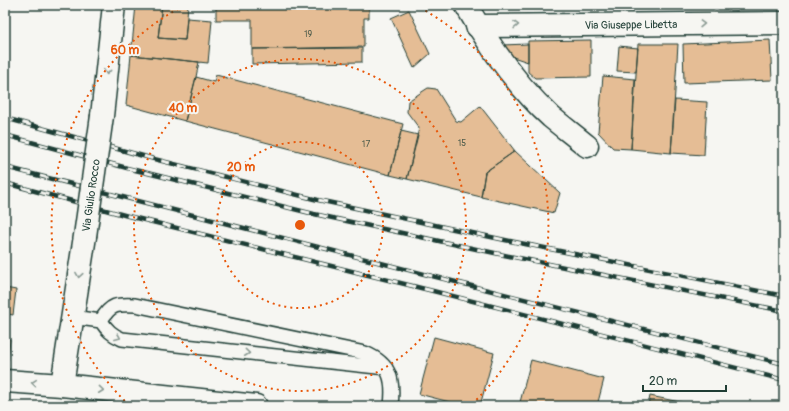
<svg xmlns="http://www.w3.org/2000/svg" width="789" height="411" font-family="Pangolin,sans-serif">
	<rect width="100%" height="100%" fill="#f6f6f2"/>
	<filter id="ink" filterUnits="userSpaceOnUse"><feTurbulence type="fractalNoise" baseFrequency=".025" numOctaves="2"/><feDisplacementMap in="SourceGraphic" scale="8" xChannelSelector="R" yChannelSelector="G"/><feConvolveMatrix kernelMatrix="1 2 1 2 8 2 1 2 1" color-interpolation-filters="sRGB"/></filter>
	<g filter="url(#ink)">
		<path fill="#e5bd95" stroke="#1f3d34" d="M136,5H162L158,38L185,40L187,18L212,20L208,63L131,55Z
			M162,5H188L185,40L158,38Z
			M216,5H369V18H364V47L252,49V20H216Z
			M409,10L430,54L414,68L391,18Z
			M591,40V77L535,78L528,72V41Z
			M770,40L772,80L684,83L683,44Z
			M528,44V62L510,56L502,45Z
			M638,44H678L671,153L631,149Z
			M619,46L638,48L636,72L617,71Z
			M362,48V62L252,64V49Z
			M131,55L199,62L196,77L185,121L126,105Z
			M216,75L403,124L390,175L185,121L196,77L214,82Z
			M603,76L635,79L631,149L613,148L598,132Z
			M428,88L436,89L456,121L461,122L480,106L515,151L485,172L481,197L407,179L419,128L407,112L408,101Z
			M675,100L707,102L704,155L671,153Z
			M401,131L418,135L407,179L390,175Z
			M515,151L560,193L554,213L481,197L485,172Z
			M5,288L16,290L13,315L8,314L6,339H10L8,360L5,359Z
			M434,337L494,353L480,406H465L419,394Z
			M531,360L604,379L597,406H519Z
			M650,396L700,406H648Z"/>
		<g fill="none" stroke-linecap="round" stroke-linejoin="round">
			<g stroke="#1f3d34" stroke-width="16">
				<path id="service" d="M72,317L101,321C107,330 112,335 122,339L386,368
					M101,321C110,304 117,304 135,305L365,353C391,364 394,380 391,406"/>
			</g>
			<g stroke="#1f3d34" stroke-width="25">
				<g id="minor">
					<path d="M466,5C489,46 516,85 551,117C563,127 575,136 587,146"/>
					<path id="s1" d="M477,26L784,23"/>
					<path d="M102,116L114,5"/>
					<path d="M5,381L62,385L256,406"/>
					<path d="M62,385L85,236"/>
				</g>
			</g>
			<use href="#service" stroke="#f6f6f2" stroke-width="13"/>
			<use href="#minor" stroke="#f6f6f2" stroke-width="22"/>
			<g stroke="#1f3d34" stroke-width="4.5">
				<path id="rail" d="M5,118L154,159L318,200L505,240L784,296
					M5,135L127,168L314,214L504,255L784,311
					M5,167L432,276L784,364
					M5,183L128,216L429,290L784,380"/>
			</g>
			<use href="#rail" stroke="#f6f6f2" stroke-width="3" stroke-dasharray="9" stroke-linecap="butt"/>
			<g stroke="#1f3d34" stroke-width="25" stroke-linecap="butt">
				<g id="minor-bridge">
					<path id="s2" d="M85,236L102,116"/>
				</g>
			</g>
			<use href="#minor-bridge" stroke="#f6f6f2" stroke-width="22"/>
		</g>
		<defs><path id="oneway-chevron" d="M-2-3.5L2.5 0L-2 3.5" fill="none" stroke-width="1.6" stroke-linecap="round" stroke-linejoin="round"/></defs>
		<g stroke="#8a9a93">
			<use href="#oneway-chevron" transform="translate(702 24) rotate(-1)"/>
			<use href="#oneway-chevron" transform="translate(516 25) rotate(-1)"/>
			<use href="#oneway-chevron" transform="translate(107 72) rotate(96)"/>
			<use href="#oneway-chevron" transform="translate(79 275) rotate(99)"/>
			<use href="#oneway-chevron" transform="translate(118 337) rotate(22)"/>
			<use href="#oneway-chevron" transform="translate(247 353) rotate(6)"/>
			<use href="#oneway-chevron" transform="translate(34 383) rotate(-175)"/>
			<use href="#oneway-chevron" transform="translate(101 390) rotate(6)"/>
		</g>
	</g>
	<g fill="none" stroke="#e8590c" stroke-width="2" stroke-dasharray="2 4">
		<circle cx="300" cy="225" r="83"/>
		<circle cx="300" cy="225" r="166"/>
		<path d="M129 405A248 248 0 0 1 185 5M415 5A248 248 0 0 1 471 405"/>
	</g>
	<g text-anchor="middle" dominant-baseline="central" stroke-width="4" stroke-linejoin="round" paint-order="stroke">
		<g font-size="9" fill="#505d4c">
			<text x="308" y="34">19</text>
			<text x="462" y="143">15</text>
			<text x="366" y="144">17</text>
		</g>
		<g font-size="11" fill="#1f3d34" stroke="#f6f6f2">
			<text stroke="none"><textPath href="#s1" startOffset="154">Via Giuseppe Libetta</textPath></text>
			<text stroke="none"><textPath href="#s2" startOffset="41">Via Giulio Rocco</textPath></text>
		</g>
	</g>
	<circle cx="300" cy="225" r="6" fill="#e8590c" stroke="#f6f6f2" stroke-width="2"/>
	<g font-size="12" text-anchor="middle" font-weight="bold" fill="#e8590c" stroke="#f6f6f2" stroke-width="4" stroke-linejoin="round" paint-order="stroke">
		<text x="125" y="54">60 m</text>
		<text x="183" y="112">40 m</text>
		<text x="241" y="171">20 m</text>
	</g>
	<rect width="789" height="411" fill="none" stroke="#f6f6f2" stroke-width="20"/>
	<rect x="10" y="10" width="769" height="391" fill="none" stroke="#1f3d34" stroke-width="1.5" filter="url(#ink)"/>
	<path d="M643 385v6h83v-6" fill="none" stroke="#1f3d34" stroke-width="2"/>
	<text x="649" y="385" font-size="12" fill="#1f3d34" stroke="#f6f6f2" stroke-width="3" paint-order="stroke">20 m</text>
</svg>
